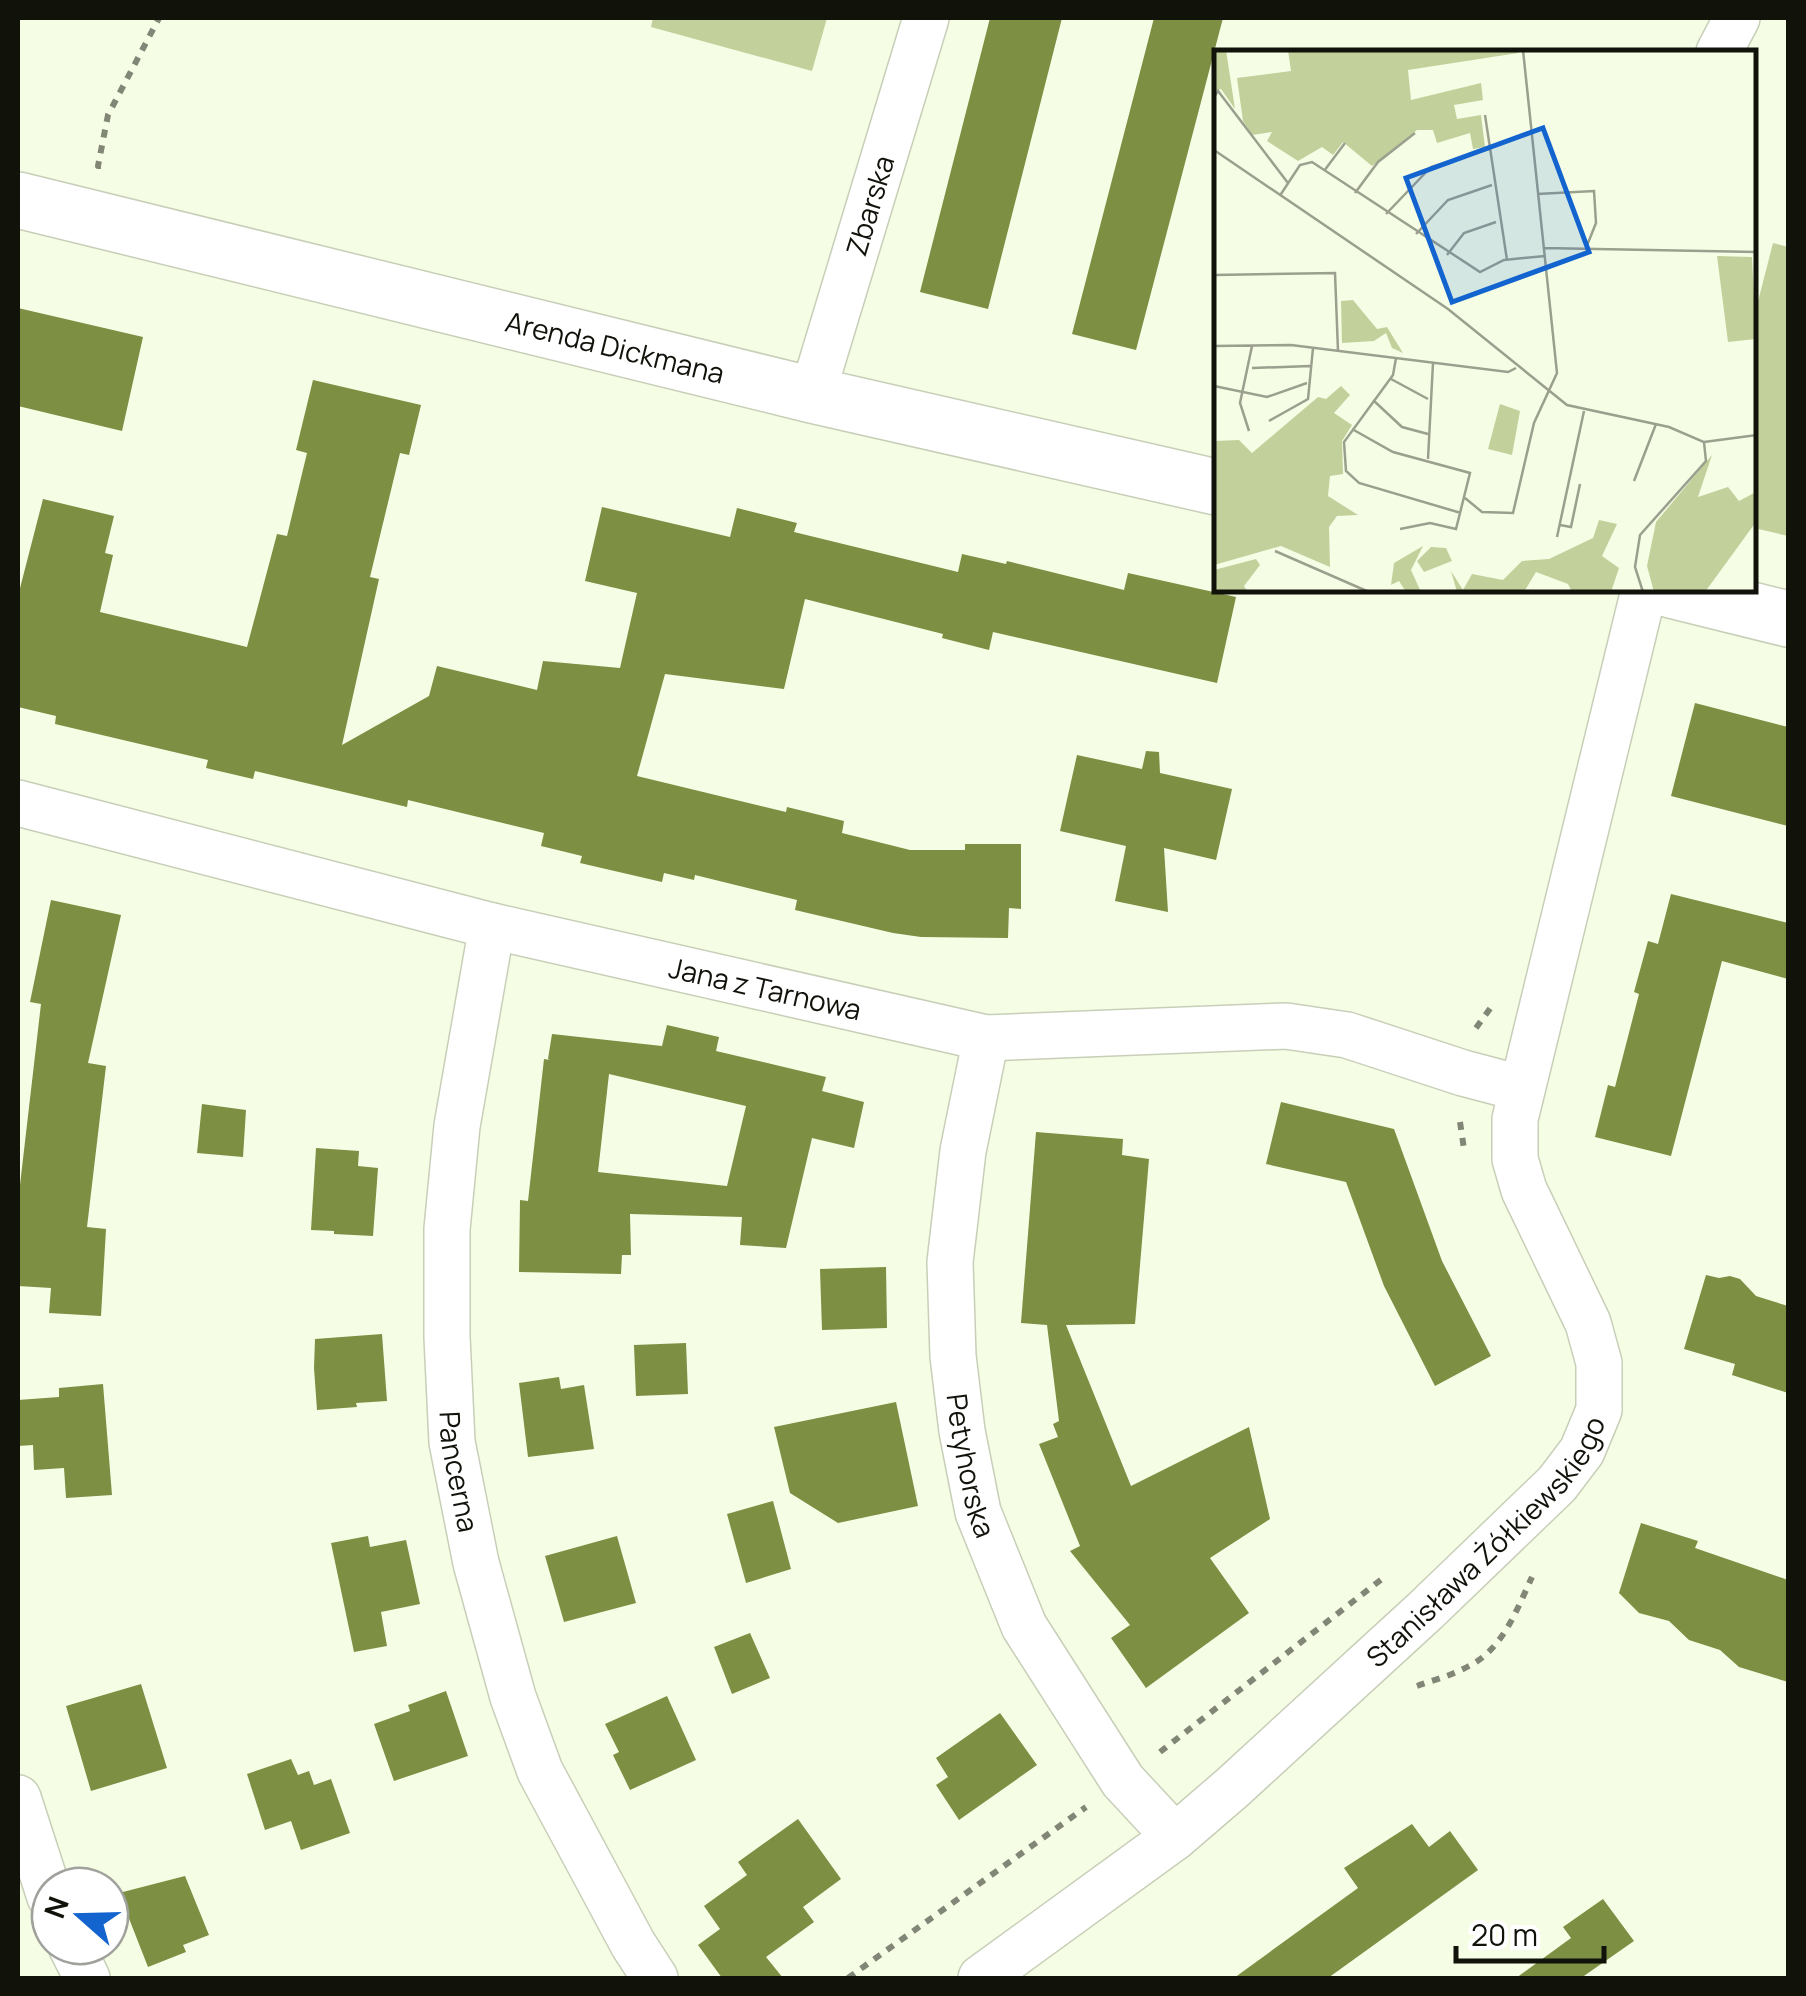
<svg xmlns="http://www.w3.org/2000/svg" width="1806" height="1996" font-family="Manrope,sans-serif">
	<rect width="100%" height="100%" fill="#f6fde5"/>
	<path fill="#c2d19c" d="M653,18H827L812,71L651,27Z
		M1773,243L1788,247V536L1754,528V317Z"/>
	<path fill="#7c8f42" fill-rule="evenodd" d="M990,18H1062L988,309L920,292Z
		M1154,18H1223L1136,350L1072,334Z
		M18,308L143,337L122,431L18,406Z
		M313,380L421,405L409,455L400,453L370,577L379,579L342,745L429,696L437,666L537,690L543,661L620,668L637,593L585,581L602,507L730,537L737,508L797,523L794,532L958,572L962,554L1006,564L1007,561L1124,590L1128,573L1236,597L1217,683L993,632L989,650L942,638L943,634L805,599L784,689L665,674L637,776L786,812L787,807L844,821L842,833L910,850H965V844H1021V909L1009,908L1008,938L921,937L893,933L795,910L797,900L695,875L694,880L664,873L662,882L580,863L582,856L541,846L544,833L408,800L407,807L255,771L253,779L206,768L208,760L55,724L56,716L18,707V596L43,499L114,516L105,553L113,555L100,612L247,647L277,534L287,536L307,453L296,450Z
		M1695,703L1788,727V826L1671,796Z
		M1146,751L1159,752L1160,773L1232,789L1216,860L1164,848L1168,912L1115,901L1126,846L1060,831L1077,755L1142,769Z
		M1671,894L1788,923V979L1722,961L1671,1156L1595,1137L1608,1085L1615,1087L1639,994L1634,992L1648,941L1658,944Z
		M51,900L121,915L88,1063L106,1066L87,1227L106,1229L101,1316L49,1313L51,1288L18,1286V1202L41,1004L30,1002Z
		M667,1025L719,1037L716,1051L826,1077L822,1091L864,1102L854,1148L812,1138L786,1248L740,1245L742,1217L630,1214L631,1255H622L621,1274L519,1272L520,1200L528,1201L544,1059L550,1060L548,1059L552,1034L662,1046ZM609,1074L746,1106L727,1186L598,1172Z
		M1281,1102L1394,1129L1442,1261L1491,1356L1435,1386L1384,1286L1346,1182L1266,1164Z
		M202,1104L246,1110L243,1157L197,1153Z
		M1036,1132L1123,1139L1122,1155L1149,1159L1135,1324L1066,1325L1131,1486L1249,1427L1270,1519L1210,1558L1249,1613L1146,1688L1111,1638L1130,1625L1070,1551L1080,1546L1039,1444L1058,1437L1053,1424L1059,1421L1047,1325L1021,1323Z
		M316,1148L359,1151L358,1166L378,1168L373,1236L334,1234V1231L311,1230Z
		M886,1267L887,1328L822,1330L820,1269Z
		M1706,1275L1719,1278L1730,1276L1740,1279L1756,1296L1788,1306V1393L1732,1375L1735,1364L1684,1349Z
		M382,1334L387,1401L356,1403L357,1407L317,1410L314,1368L315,1339Z
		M686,1343L688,1394L636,1396L634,1345Z
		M559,1377L561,1389L584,1385L594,1449L528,1457L519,1383Z
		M103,1384L112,1495L66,1498L64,1468L34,1470L33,1445L18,1446V1400L59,1397V1388Z
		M896,1402L918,1506L838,1523L790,1493L774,1427Z
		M773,1501L791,1569L746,1583L727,1514Z
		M1641,1523L1698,1541L1695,1548L1788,1580V1682L1739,1667L1720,1650L1689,1640L1669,1621L1639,1613L1619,1593Z
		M368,1536L370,1547L406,1540L420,1604L381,1612L387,1646L354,1652L331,1543Z
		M617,1536L636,1603L564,1622L545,1556Z
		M750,1633L770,1678L732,1694L714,1647Z
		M141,1684L167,1768L91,1791L66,1706Z
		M446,1691L468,1756L394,1781L374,1724L410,1711L408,1705Z
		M667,1696L696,1760L630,1790L613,1755L619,1752L605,1724Z
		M1000,1713L1037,1765L959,1820L936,1785L948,1777L936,1758Z
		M291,1759L298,1775L309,1771L314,1785L331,1779L350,1833L301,1850L291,1821L265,1830L247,1774Z
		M798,1819L841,1879L803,1907L814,1922L766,1957L783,1978H722L698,1945L720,1929L704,1906L747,1875L738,1862Z
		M1412,1824L1429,1847L1450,1831L1478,1870L1328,1978H1234L1358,1888L1344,1868Z
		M185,1876L209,1935L183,1945L186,1952L148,1967L119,1893Z
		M1603,1899L1634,1941L1581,1978H1516L1571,1938L1563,1927Z"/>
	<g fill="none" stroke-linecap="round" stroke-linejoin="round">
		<g stroke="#c8cfb8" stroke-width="48">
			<g id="minor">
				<path d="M1719,52L1737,18"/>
				<path id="s1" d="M812,395L926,18"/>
				<path id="s2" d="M18,803L492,926L986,1038L1286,1026L1347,1035L1463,1073L1520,1088"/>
				<path id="s3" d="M492,926L457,1126L447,1229V1337L452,1442L476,1563L513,1697L540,1771L633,1944L655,1978"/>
				<path id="s4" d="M986,1038L963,1151L950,1262L953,1356L962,1431L978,1512L1024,1626L1123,1781L1175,1837"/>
				<path d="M18,1798L50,1897"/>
				<path d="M71,1946L87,1978"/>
				<path id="s5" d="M981,1978L1175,1837L1232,1788L1425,1611L1557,1484L1582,1451L1599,1410V1363L1588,1323L1524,1190L1515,1159V1119L1644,590"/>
			</g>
		</g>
		<g stroke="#c8cfb8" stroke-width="58">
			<g id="tertiary">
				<path id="s6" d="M18,200L812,395L1216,487"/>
				<path d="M1671,590L1788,619"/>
			</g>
		</g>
		<path stroke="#828677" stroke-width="6" stroke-dasharray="8 8" stroke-linecap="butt" d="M101,166H98L108,115L159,18
			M1476,1028L1492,1006
			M1460,1122L1464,1149
			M1417,1686C1434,1680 1453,1675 1469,1666C1503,1649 1517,1609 1532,1577
			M1160,1752L1387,1575
			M848,1978L1086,1807"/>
		<use href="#minor" stroke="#fff" stroke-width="45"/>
		<use href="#tertiary" stroke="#fff" stroke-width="55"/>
	</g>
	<g text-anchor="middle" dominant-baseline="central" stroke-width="10" stroke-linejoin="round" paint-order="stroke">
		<g font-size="28" fill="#11130b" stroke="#fff">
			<text stroke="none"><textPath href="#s1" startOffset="198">Zbarska</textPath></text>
			<text stroke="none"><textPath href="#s6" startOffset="615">Arenda Dickmana</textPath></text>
			<text stroke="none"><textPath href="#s2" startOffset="770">Jana z Tarnowa</textPath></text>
			<text stroke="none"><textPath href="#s4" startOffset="432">Petyhorska</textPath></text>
			<text stroke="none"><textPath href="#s3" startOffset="550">Pancerna</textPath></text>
			<text stroke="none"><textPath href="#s5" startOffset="670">Stanisława Żółkiewskiego</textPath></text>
		</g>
	</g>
	<g transform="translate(1214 50)">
		<rect width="542" height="542" fill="#f6fde5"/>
		<path d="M0,0H12L21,59L7,39L0,41ZM74,0H304V3L194,20L197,50L267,33L269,50L240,55L243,69L267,65L271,97L259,99L256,83L223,93L219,80H203L158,116L129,92L119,105L108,97L84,111L53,91L58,82L38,85L29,71L23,28L77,21ZM503,206L538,207L542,289L514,292ZM139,250L163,279L173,277L189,303L178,298L172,283L160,291L128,293L127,251ZM127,336L136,345L120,363L138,375L128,391L129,424L116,426L114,446L144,465L123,466L115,477L116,517L67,496L0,515V391L25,390L38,403L104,347L112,349ZM286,354L306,361L298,405L274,399ZM498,405L484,447L514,437L525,451L540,443L542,429V472L491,542H440L433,516L442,472ZM385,470L403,474L388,506L405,518L397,542H358L354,534L322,522L310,542H243L237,521L249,540L258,524L289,530L308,511L335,509L379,488ZM209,496L197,520L207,542H192L185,531L177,535L180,513ZM217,497L232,498L238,511L210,522L203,511ZM42,509L46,515L30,536L34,542H0V520Z" fill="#c2d19c"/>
		<path fill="none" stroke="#9a9f8e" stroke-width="2.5" d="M0,47L4,41L74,133M271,65L293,210M0,100L234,259L353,355L455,377L490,392L492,411L426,485L421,517L429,542M110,121L131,93M141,143L164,112L201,83M67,144L86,115L98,112L266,222L290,210L331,206M323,144L380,141L382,173L372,198M172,164L217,117L275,99M202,184L234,150L278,135M329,198L543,202M233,205L250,183L282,172M0,225L121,223L124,301M0,296L77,295L294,322L302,318M182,308L179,325L130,392L132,421L145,433L247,463M38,318L96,316M177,329L214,349M0,336L53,347L93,333M159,350L188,377L214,384M55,371L94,349L99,298M138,379L179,402L256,423L242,479L216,473L186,479M35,381L26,353L38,296M490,392L543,385M214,409L219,313M420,431L442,374M251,448L268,462L299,463L320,373L343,323L309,0M346,475L357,477L366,434M343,487L370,361M61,501L155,542"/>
		<path fill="#1364ce" fill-opacity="0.15" stroke="#1364ce" stroke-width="5" d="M329,78L375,202L238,252L192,128Z"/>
		<rect width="542" height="542" fill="none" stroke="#11130b" stroke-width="5"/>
	</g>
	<rect width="1806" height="1996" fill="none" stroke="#11130b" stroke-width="40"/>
	<g transform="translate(80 1916) rotate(290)"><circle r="48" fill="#ffffff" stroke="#a0a19d" stroke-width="2.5"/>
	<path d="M0-8L18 38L0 25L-18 38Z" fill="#1364ce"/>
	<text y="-15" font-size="28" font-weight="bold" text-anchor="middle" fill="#11130b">N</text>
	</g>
	<path d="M1456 1946v15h148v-15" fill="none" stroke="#11130b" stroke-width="5"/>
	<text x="1471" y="1946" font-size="30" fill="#11130b" stroke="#ffffff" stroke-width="8" paint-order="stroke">20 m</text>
</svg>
